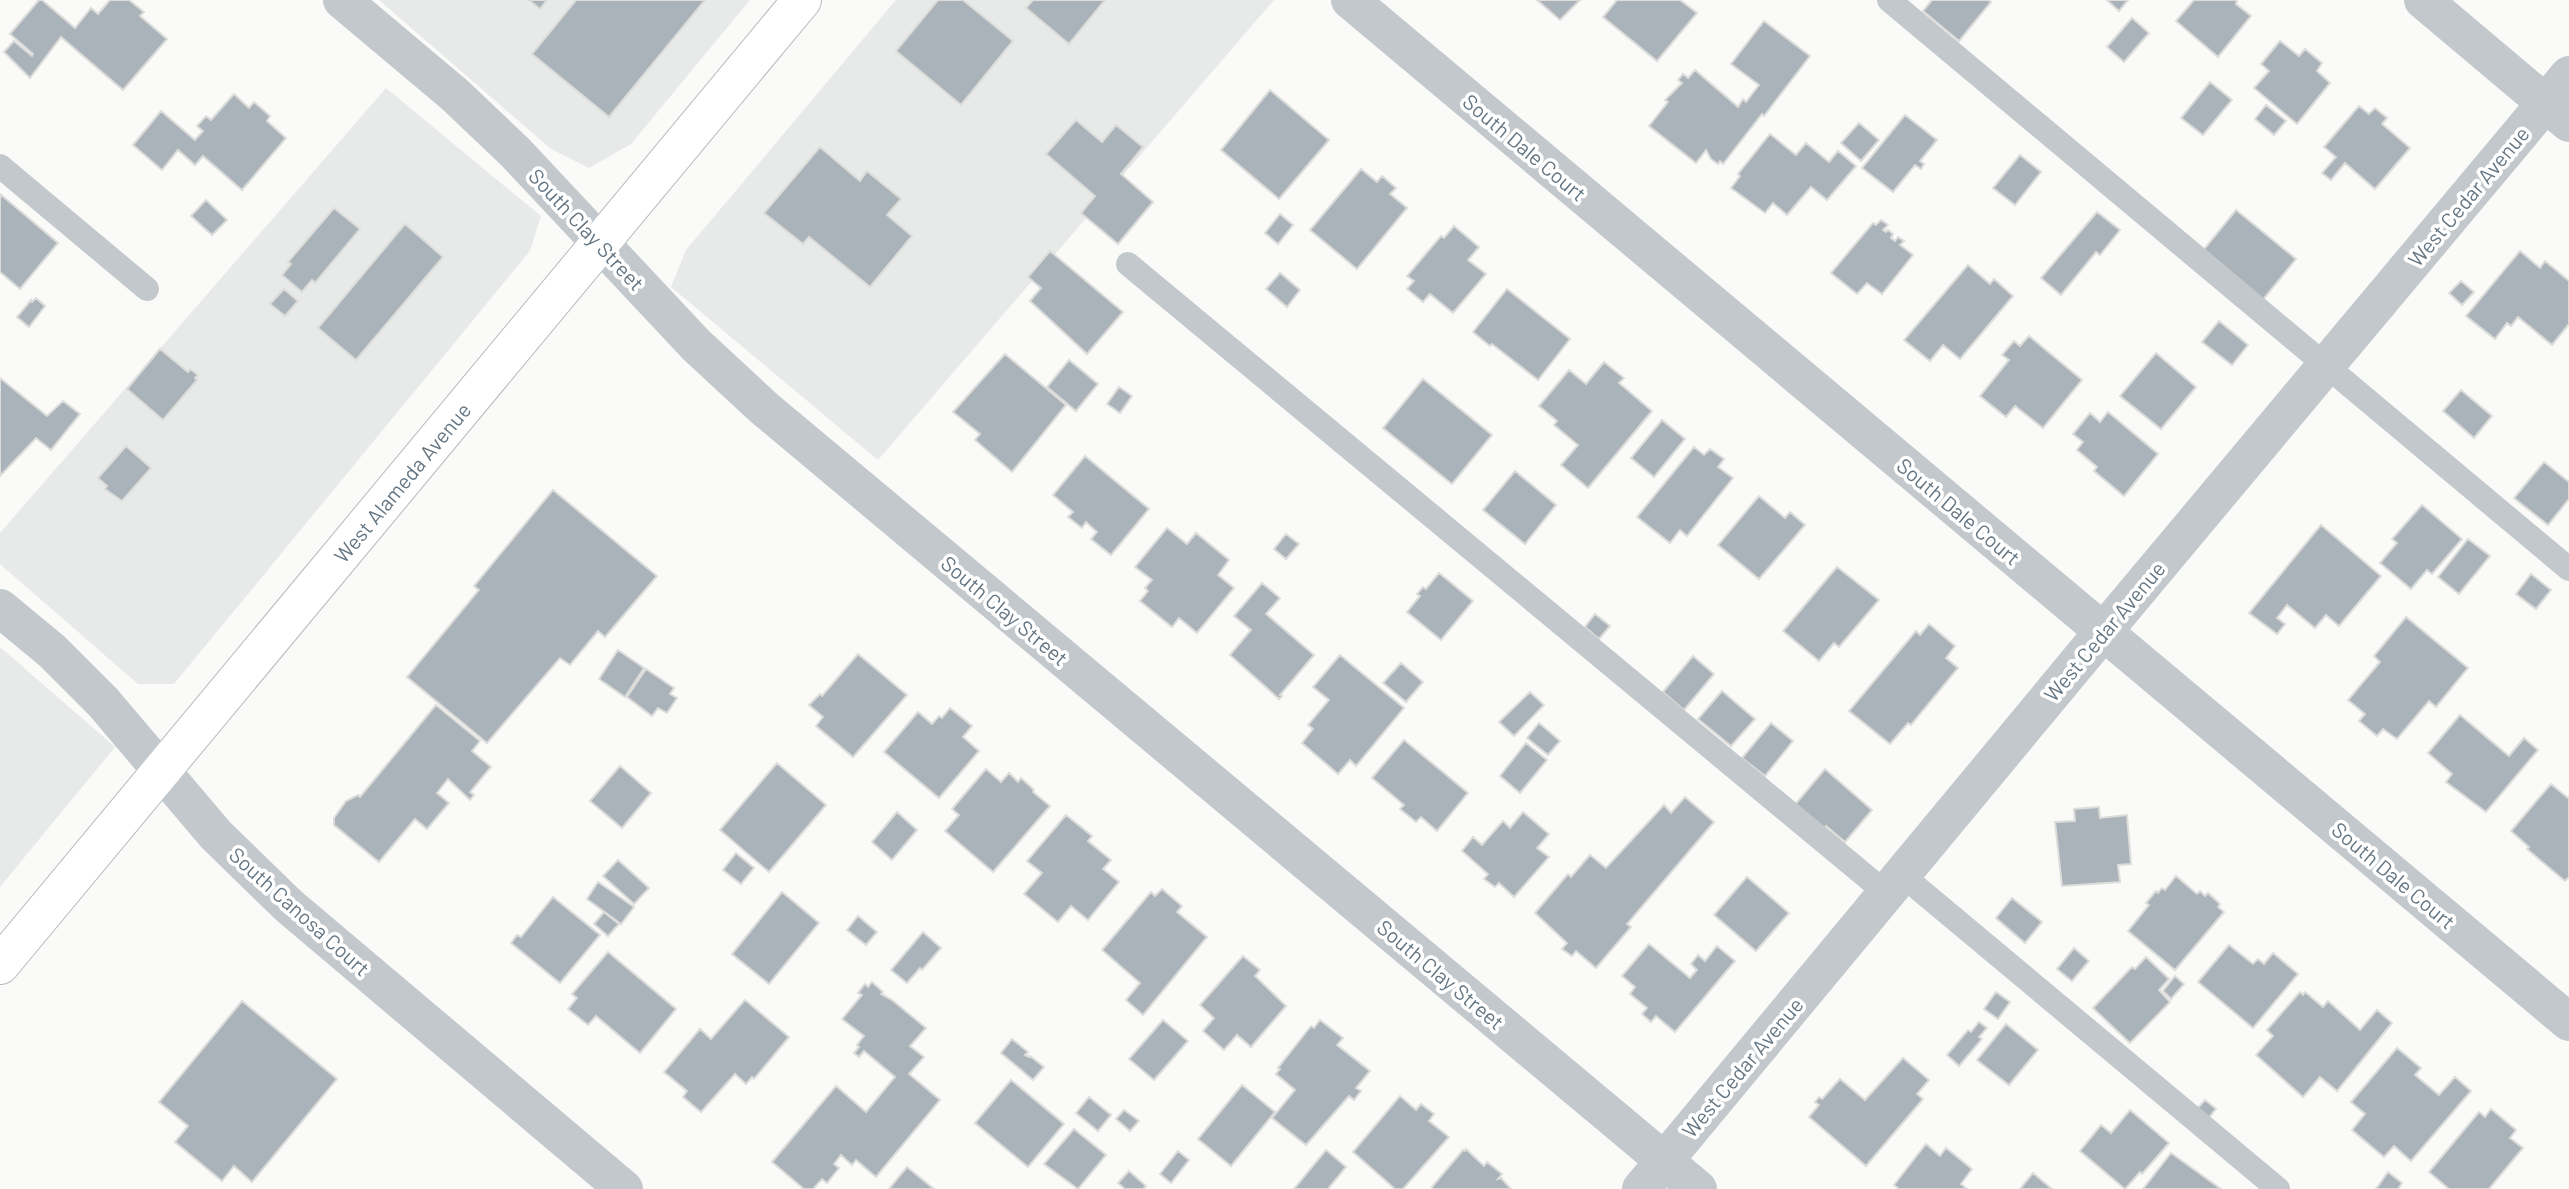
<svg xmlns="http://www.w3.org/2000/svg" width="2569" height="1189" font-family="Barlow,sans-serif">
	<rect width="100%" height="100%" fill="#fafaf8"/>
	<path fill="#e8e9e9" d="M379,0H750L631,144L589,168L551,149Z
		M896,0H1274L878,460L671,287L686,250Z
		M386,88L541,216L530,251L174,684H138L0,564V533Z
		M0,647L115,747L0,887Z"/>
	<path fill="#aab3b9" stroke="#dcdcda" stroke-width="2" d="M39,0H42L75,28L91,8L98,14L110,0H129L144,12L140,16L167,39L123,90L61,37L30,78L4,52L14,41L32,56L33,54L10,34Z
		M529,0H547L540,9Z
		M576,0H705L609,117L532,54Z
		M938,0H963L1013,41L961,105L896,51Z
		M1033,0H1105L1069,44L1026,8Z
		M1537,0H1580L1560,20Z
		M1617,0H1680L1697,13L1657,61L1603,17Z
		M1932,0H1988L1991,2L1959,41L1923,11Z
		M2107,0H2128L2119,11Z
		M2194,0H2237L2236,4L2251,16L2218,57L2176,21Z
		M2132,18L2149,33L2124,62L2107,47Z
		M1764,21L1810,56L1764,116L1762,114L1723,164L1720,161L1718,164L1711,159L1706,150L1696,163L1649,126L1668,102L1665,100L1682,83L1678,80L1683,74L1688,78L1695,70L1738,107L1743,99L1746,102L1759,85L1731,64Z
		M2280,41L2299,56L2305,49L2322,63L2317,71L2330,83L2297,124L2254,88L2269,71L2261,64Z
		M2210,82L2232,100L2203,135L2181,118Z
		M1270,90L1329,140L1279,199L1221,150Z
		M234,94L249,108L254,102L270,116L267,121L286,138L242,190L203,156L195,165L178,150L162,170L133,145L161,111L195,140L203,131L197,126L206,116L211,120Z
		M2266,105L2286,121L2274,135L2255,119Z
		M2359,106L2369,114L2375,108L2387,118L2382,124L2410,148L2375,189L2345,163L2331,180L2322,173L2336,157L2324,147Z
		M1905,115L1937,140L1920,161L1924,164L1921,169L1915,165L1893,192L1862,168Z
		M1076,120L1102,142L1116,125L1143,147L1121,174L1153,202L1118,244L1081,213L1095,196L1046,154Z
		M1859,123L1879,140L1861,161L1841,143Z
		M1770,134L1796,155L1806,143L1829,162L1838,151L1856,166L1827,200L1811,187L1787,215L1773,203L1765,213L1731,188L1740,176L1738,174Z
		M820,147L860,181L867,171L901,199L887,215L912,236L870,287L809,237L803,244L764,213Z
		M2020,155L2041,172L2015,205L1993,188Z
		M1361,169L1377,182L1382,176L1396,188L1390,194L1407,208L1357,269L1310,230Z
		M0,194L58,243L20,289L0,272Z
		M206,200L227,220L212,235L191,216Z
		M334,208L360,229L315,283L312,280L302,292L282,275L291,264L288,262Z
		M2236,210L2296,259L2261,302L2201,253Z
		M2097,212L2120,230L2100,255L2096,252L2061,295L2041,278Z
		M1280,214L1293,225L1278,244L1265,233Z
		M1881,220L1888,225L1883,230L1886,232L1888,230L1893,234L1891,238L1895,241L1898,237L1904,241L1900,245L1913,255L1882,294L1867,283L1857,294L1831,273L1873,223L1876,225Z
		M405,224L443,257L356,360L318,328Z
		M1454,226L1479,247L1468,260L1486,274L1453,313L1430,294L1423,302L1407,289L1414,281L1407,276L1441,236L1444,238Z
		M1050,251L1123,312L1087,354L1030,301L1041,288L1028,277Z
		M2520,251L2540,268L2545,261L2569,281V324L2552,345L2518,317L2511,326L2507,323L2495,339L2466,316Z
		M1968,265L1990,284L1994,279L2013,296L1960,359L1943,345L1930,361L1904,340Z
		M1280,273L1300,290L1287,307L1266,289Z
		M2461,281L2474,292L2462,305L2449,293Z
		M284,289L298,301L285,316L270,304Z
		M1507,289L1570,339L1538,380L1492,344L1490,346L1473,332Z
		M36,298L45,306L29,327L17,317L31,300L32,302Z
		M2219,321L2248,345L2232,365L2202,342Z
		M2029,336L2082,380L2043,428L2015,406L2006,417L1980,396L2009,360L2002,355L2014,341L2020,346Z
		M160,349L188,372L190,369L198,375L195,378L197,380L163,420L127,389Z
		M2156,353L2196,387L2161,429L2120,396Z
		M1005,354L1066,405L1012,472L975,440L980,434L953,412Z
		M1069,360L1098,384L1076,411L1047,387Z
		M1604,362L1624,378L1619,383L1652,411L1588,488L1561,465L1578,445L1554,425L1557,421L1539,406L1569,370L1586,384Z
		M0,378L47,416L63,401L80,414L51,450L36,438L0,476Z
		M1423,379L1492,435L1452,484L1383,428Z
		M1119,387L1132,396L1120,413L1107,404Z
		M2461,390L2492,416L2474,438L2443,411Z
		M2108,412L2158,454L2124,496L2094,471L2097,467L2077,450L2083,442L2073,434L2090,413L2100,422Z
		M1662,420L1685,439L1654,477L1631,458Z
		M126,446L151,468L122,501L105,489L107,486L98,478Z
		M1694,447L1704,455L1710,449L1724,459L1718,467L1733,478L1687,536L1680,530L1670,543L1637,517Z
		M1085,456L1149,509L1111,555L1091,539L1097,532L1086,522L1082,528L1068,517L1073,512L1053,495Z
		M2544,462L2569,482V499L2548,525L2514,498Z
		M1515,471L1556,505L1525,544L1483,510Z
		M553,490L657,576L605,637L598,631L570,665L560,658L487,743L407,677L479,590L474,586Z
		M1759,496L1785,518L1790,512L1805,525L1759,579L1718,545Z
		M2422,505L2462,539L2432,574L2427,570L2411,589L2380,563L2397,543L2392,539Z
		M2321,525L2381,576L2339,626L2326,615L2315,628L2287,605L2277,618L2285,624L2277,634L2249,613Z
		M1167,528L1187,544L1196,533L1229,560L1218,575L1234,588L1197,633L1179,618L1172,627L1140,601L1148,591L1145,588L1152,580L1135,567Z
		M1286,534L1299,544L1286,559L1274,549Z
		M2468,539L2490,556L2459,594L2438,577Z
		M1837,567L1879,600L1839,647L1834,643L1819,661L1783,631Z
		M1439,573L1473,601L1441,640L1407,612L1420,596L1417,594L1423,587L1426,589Z
		M2531,574L2551,590L2536,609L2516,594Z
		M1262,583L1280,598L1266,614L1314,655L1280,695L1282,696L1279,699L1230,655L1251,630L1234,616Z
		M1595,614L1610,626L1599,639L1585,627Z
		M2406,617L2468,668L2436,707L2429,701L2397,739L2383,729L2377,736L2359,721L2365,714L2348,700L2380,662L2374,656Z
		M1929,624L1955,646L1946,658L1958,668L1911,725L1908,723L1890,744L1849,711L1916,631L1920,635Z
		M618,650L644,668L625,697L599,679Z
		M858,654L907,695L853,757L816,726L823,717L809,705L820,694L822,696Z
		M1340,655L1404,708L1356,766L1350,760L1338,774L1302,743L1313,729L1308,725L1329,700L1313,687Z
		M1693,656L1714,674L1684,710L1663,692Z
		M1401,663L1423,682L1406,702L1383,683Z
		M646,669L674,688L670,694L677,698L667,713L658,708L652,716L627,697Z
		M1722,691L1755,719L1731,746L1698,719Z
		M1530,692L1544,705L1514,736L1499,722Z
		M436,705L480,741L472,751L491,767L470,792L474,795L470,800L448,779L437,793L449,803L427,829L415,819L379,862L334,825V818L346,801L358,795L360,797Z
		M950,708L972,726L963,737L979,751L939,798L884,752L918,712L932,724L939,716L942,718Z
		M2460,715L2509,756L2524,738L2538,750L2486,812L2446,782L2452,774L2428,753Z
		M1539,723L1560,741L1548,755L1527,738Z
		M1771,723L1793,741L1765,776L1742,758Z
		M1404,740L1468,793L1437,831L1421,817L1416,822L1400,809L1404,805L1372,778Z
		M1526,743L1547,760L1520,793L1500,776Z
		M777,763L826,805L769,872L720,830Z
		M620,766L651,793L622,828L590,801Z
		M986,769L1001,782L1009,773L1018,782L1021,778L1034,790L1033,792L1050,806L993,872L945,831L959,815L952,809Z
		M1825,769L1872,810L1845,842L1826,826L1822,831L1793,807Z
		M2551,784L2568,798L2569,797V877L2565,881L2527,849L2529,847L2511,831Z
		M1685,797L1714,822L1627,924L1631,927L1596,968L1576,951L1572,956L1562,949L1567,943L1535,913L1568,874L1571,877L1590,855L1606,868L1664,805L1671,813Z
		M2099,807L2100,818L2127,815L2131,864L2118,865L2120,882L2062,886L2055,822L2075,821L2074,809Z
		M897,812L917,830L892,860L872,842Z
		M1523,812L1549,834L1537,848L1549,857L1514,897L1499,883L1495,887L1484,879L1488,874L1462,851L1473,837L1482,845L1503,821L1510,828Z
		M1066,815L1092,836L1088,841L1111,860L1103,869L1119,882L1088,920L1071,906L1058,922L1024,894L1042,873L1027,861Z
		M736,853L754,868L741,884L723,870Z
		M618,860L649,888L634,904L603,876Z
		M2176,876L2197,894L2200,891L2205,896L2208,893L2220,904L2218,907L2224,912L2175,970L2128,931L2149,905L2146,903L2156,891L2158,893L2162,888L2165,890Z
		M1747,877L1789,913L1756,951L1714,915Z
		M598,882L634,907L621,924L587,899Z
		M1162,889L1182,906L1177,912L1207,937L1143,1015L1126,1000L1140,983L1102,950L1151,892L1155,896Z
		M782,892L819,923L769,984L732,954Z
		M553,897L600,935L560,983L511,943L517,935L521,937Z
		M2012,898L2042,922L2025,943L1996,918Z
		M604,912L619,924L608,936L594,924Z
		M858,916L877,932L866,945L847,930Z
		M923,932L941,948L922,970L920,968L907,983L891,970Z
		M1649,944L1690,978L1697,970L1691,964L1698,955L1705,961L1717,946L1735,961L1675,1032L1656,1016L1651,1022L1642,1014L1647,1008L1630,994L1635,987L1622,976Z
		M2229,945L2253,964L2258,959L2264,964L2273,953L2298,974L2253,1028L2198,982Z
		M2074,948L2089,961L2072,981L2057,969Z
		M608,952L676,1009L640,1053L596,1016L588,1025L568,1009L577,998L572,994Z
		M1243,956L1260,970L1255,976L1286,1006L1251,1047L1237,1035L1224,1050L1203,1031L1214,1018L1200,1005Z
		M2146,957L2169,979L2159,990L2170,1002L2130,1043L2093,1008L2132,967L2135,969Z
		M2175,976L2184,984L2171,999L2163,991Z
		M872,982L883,992L881,994L892,1000L926,1028L910,1046L924,1057L909,1074L940,1100L876,1177L856,1160L852,1165L841,1155L834,1164L839,1168L827,1183L822,1179L813,1189H804L772,1162L836,1086L866,1112L895,1077L864,1051L859,1057L854,1053L859,1047L857,1045L864,1036L842,1019L862,995L858,993L865,984L868,987Z
		M1996,992L2010,1002L1998,1019L1984,1009Z
		M2300,992L2303,995L2305,992L2323,1007L2328,1001L2360,1030L2377,1010L2392,1023L2337,1091L2320,1077L2303,1097L2256,1055L2273,1036L2267,1030Z
		M745,1000L789,1037L754,1079L752,1077L746,1084L735,1074L701,1112L683,1097L687,1091L664,1072L700,1029L711,1039Z
		M242,1001L337,1079L252,1182L234,1166L222,1181L175,1142L188,1126L159,1102Z
		M1163,1020L1188,1041L1154,1080L1129,1059Z
		M1320,1020L1343,1038L1337,1045L1370,1071L1356,1088L1361,1091L1354,1100L1349,1096L1306,1145L1272,1118L1295,1090L1276,1074L1280,1069L1278,1068L1311,1026L1314,1028Z
		M1979,1022L1987,1028L1979,1037L1982,1039L1959,1066L1947,1055L1968,1030L1971,1032Z
		M2006,1024L2038,1050L2009,1085L1977,1060Z
		M1012,1039L1028,1052L1025,1055L1029,1057L1030,1056L1044,1067L1033,1080L1001,1053Z
		M2397,1048L2421,1068L2415,1075L2439,1095L2455,1077L2471,1091L2411,1161L2394,1146L2384,1157L2352,1130L2365,1114L2351,1102Z
		M1903,1058L1929,1080L1917,1094L1923,1099L1866,1166L1809,1117L1819,1105L1815,1102L1819,1097L1822,1099L1840,1079L1865,1100Z
		M1011,1080L1064,1124L1028,1167L975,1123Z
		M1242,1085L1275,1112L1231,1166L1198,1139Z
		M1400,1096L1416,1110L1421,1104L1434,1114L1429,1121L1449,1137L1403,1189H1395L1353,1152Z
		M1089,1097L1111,1115L1098,1131L1076,1113Z
		M2205,1100L2216,1109L2207,1120L2196,1110Z
		M2491,1109L2516,1130L2510,1138L2523,1148L2489,1189H2449L2429,1172L2479,1112L2485,1117Z
		M1124,1110L1139,1121L1130,1131L1116,1119Z
		M2130,1110L2169,1143L2142,1174L2140,1172L2125,1189L2080,1151L2101,1125L2111,1133Z
		M1074,1129L1106,1155L1078,1189L1044,1164Z
		M1926,1144L1940,1156L1946,1148L1972,1169L1961,1184L1967,1189H1899L1894,1185Z
		M1466,1149L1484,1166L1487,1162L1502,1174L1498,1179L1501,1178L1511,1189H1433L1432,1187L1463,1150L1465,1151Z
		M1326,1150L1346,1167L1328,1189H1294Z
		M1178,1151L1189,1160L1171,1183L1160,1174Z
		M2171,1153L2221,1189H2143Z
		M907,1167L934,1189H889Z
		M1129,1171L1146,1186L1143,1189H1125L1118,1183Z
		M2388,1172L2402,1183L2398,1189H2376Z
		M2033,1173L2052,1189H2020Z"/>
	<g fill="none" stroke-linecap="round" stroke-linejoin="round">
		<g stroke="#b5babe" stroke-width="40">
			<g id="primary">
				<path id="s1" d="M0,965L802,0"/>
			</g>
		</g>
		<path stroke="#c3c8cc" stroke-width="24" d="M1889,0L2569,569
			M0,166L147,289
			M1128,264L1886,893
			M1902,875L2278,1189"/>
		<path stroke="#c3c8cc" stroke-width="38" d="M342,0L455,95L515,152L696,345L764,408L1698,1189
			M1350,0L2569,1022
			M2423,0L2569,123
			M0,608L52,651L103,702L216,835L289,906L624,1189
			M1641,1189L2103,632L2569,75"/>
		<use href="#primary" stroke="#fff" stroke-width="38"/>
	</g>
	<g text-anchor="middle" dominant-baseline="central" stroke-width="7" stroke-linejoin="round" paint-order="stroke">
		<g font-size="21" fill="#657683" stroke="#fff">
			<text transform="translate(1525 147) rotate(40)">South Dale Court</text>
			<text transform="translate(2468 196) rotate(-50)">West Cedar Avenue</text>
			<text transform="translate(587 229) rotate(47)">South Clay Street</text>
			<text stroke="none"><textPath href="#s1" startOffset="628">West Alameda Avenue</textPath></text>
			<text transform="translate(1959 511) rotate(40)">South Dale Court</text>
			<text transform="translate(1005 610) rotate(40)">South Clay Street</text>
			<text transform="translate(2104 631) rotate(-50)">West Cedar Avenue</text>
			<text transform="translate(2394 875) rotate(40)">South Dale Court</text>
			<text transform="translate(300 911) rotate(42)">South Canosa Court</text>
			<text transform="translate(1441 974) rotate(40)">South Clay Street</text>
			<text transform="translate(1742 1067) rotate(-50)">West Cedar Avenue</text>
		</g>
	</g>
</svg>
